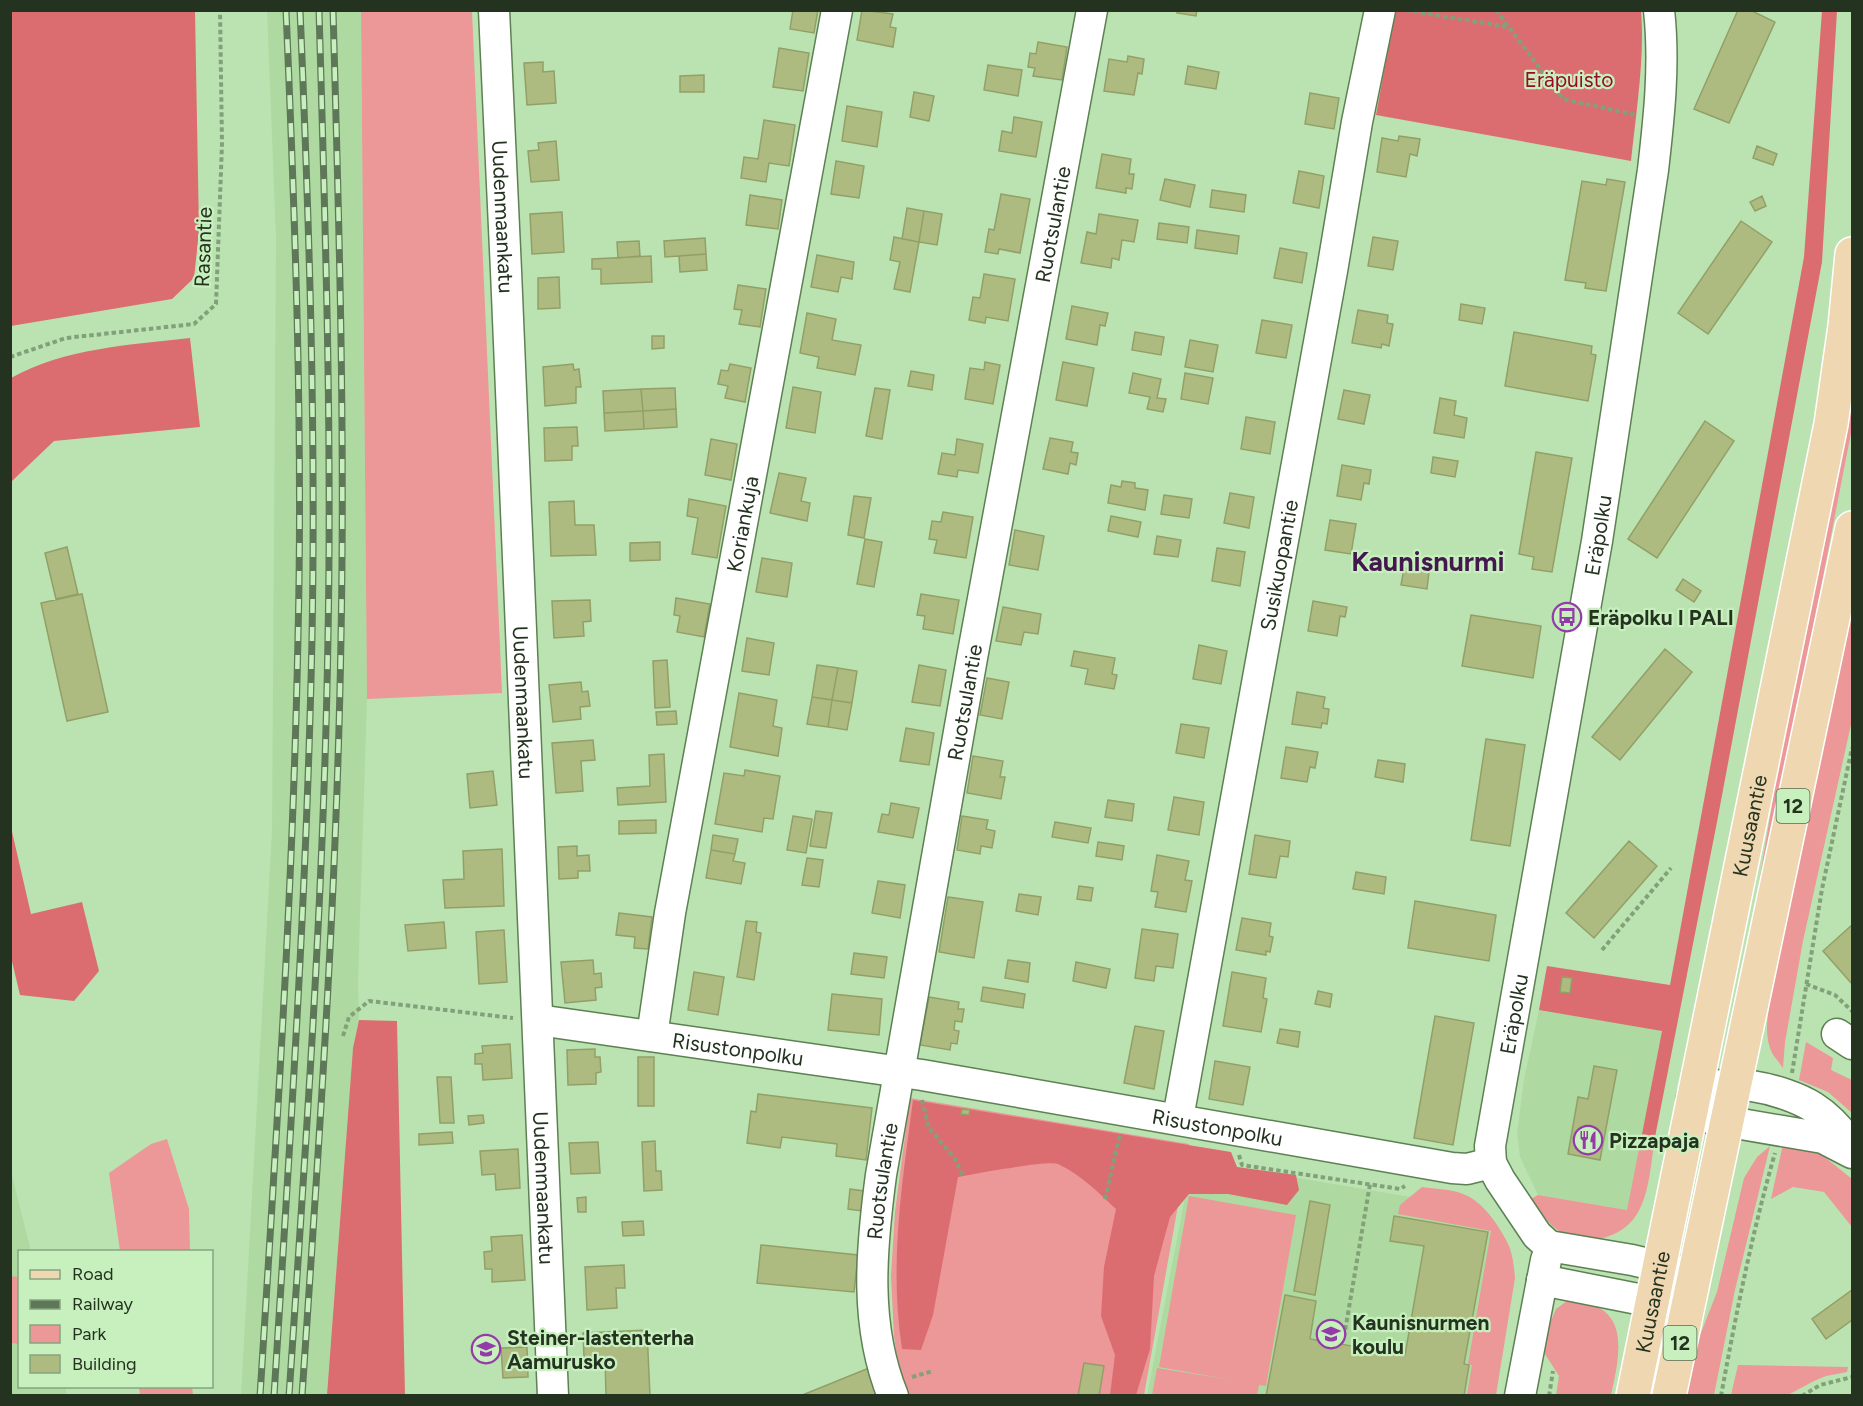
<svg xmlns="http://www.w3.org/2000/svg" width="1863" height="1406" font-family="Figtree,sans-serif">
	<rect width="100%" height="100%" fill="#bbe3b1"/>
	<path fill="#aedaa2" d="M267,11H361L367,699L358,982L359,1020L353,1048L327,1395L241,1396L272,830L276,239Z
		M1539,1010L1662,1030L1628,1210L1538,1195L1520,1157L1517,1133L1524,1079Z
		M1192,1160L1476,1208L1514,1272L1493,1395L1147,1396Z
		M10,1168L31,1251L20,1252V1386L65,1387L67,1395H11Z"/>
	<path fill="#ec9798" d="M361,11H472L502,693L367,699Z
		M1852,387V428L1755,926L1752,925L1782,744Z
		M1852,610V720L1803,941L1785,1042L1783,1068C1780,1063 1775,1058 1772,1053C1760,1028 1773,993 1777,967Z
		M1806,1042L1833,1058L1831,1070L1852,1080V1113L1828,1092L1799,1080Z
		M910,1098L1189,1144L1144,1395L908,1396L899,1371L894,1336L891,1276L895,1212Z
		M1642,1134L1655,1137C1651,1161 1650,1193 1637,1214C1621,1240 1584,1247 1559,1231C1547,1223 1539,1210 1531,1199L1538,1195L1627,1210Z
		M167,1139L189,1209L190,1251H120L109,1173L151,1144Z
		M1783,1144L1817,1151L1852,1179V1227L1824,1192L1793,1187L1771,1199Z
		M1770,1146L1735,1290L1714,1395L1685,1396L1699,1338L1717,1292L1744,1178L1757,1157Z
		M1422,1187C1435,1189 1451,1189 1463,1194C1482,1200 1501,1228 1509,1246C1513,1256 1514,1267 1515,1278L1496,1395H1467L1472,1365L1468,1364L1491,1231L1398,1214L1400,1205Z
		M1189,1196L1296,1215L1266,1386L1259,1385L1257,1395H1152L1157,1368L1232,1380L1159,1367Z
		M10,1276L19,1277V1344L11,1343Z
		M1567,1301C1631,1302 1621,1350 1611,1395H1556L1559,1376L1543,1351L1545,1335L1556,1309Z
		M1738,1365L1848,1367L1847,1372L1826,1376L1814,1381L1788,1395H1731Z
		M139,1387H192L193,1395H140Z"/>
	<path fill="#db6d71" d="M11,10L195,11L199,231L194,278L172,299L11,326Z
		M1395,11H1641C1645,56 1636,114 1631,161L1376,115Z
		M1822,11H1837L1822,262L1717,822L1655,1137L1642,1134L1662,1031L1539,1010L1547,966L1670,985L1804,257Z
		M190,338L200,427L54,441L11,482V378C65,348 129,345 190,338Z
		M10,823L31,914L82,902L99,971L74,1001L20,995L10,953Z
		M359,1020L397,1021L405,1395H327L353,1048Z
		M913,1100L1231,1152L1237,1167L1296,1175L1299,1190L1287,1205L1228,1194H1189L1170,1217L1154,1276L1150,1349L1136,1395H1110L1115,1355L1101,1316L1104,1267L1116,1209C1099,1193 1080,1174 1058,1164C1048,1160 973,1174 958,1177L933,1315L921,1350L902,1349C889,1264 902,1184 913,1100Z"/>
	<path fill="#adbb81" stroke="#92a067" stroke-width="1.5" d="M793,10H818L814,33L790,29Z
		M862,10L893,14L890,27L896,28L893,47L857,40Z
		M1178,10H1197L1196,16L1177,13Z
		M1738,10H1750L1775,22L1729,123L1694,109Z
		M1038,42L1067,47L1062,80L1033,76L1035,68L1028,67L1030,53L1036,54Z
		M779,48L809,53L803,91L773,87Z
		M1128,56L1144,59L1142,74L1138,73L1134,95L1104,91L1109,59L1127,62Z
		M543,62V72L554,71L556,103L527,105L524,63Z
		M988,65L1022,70L1018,96L984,90Z
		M1188,66L1219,72L1216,89L1185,84Z
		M704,75V92H680V76Z
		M914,92L934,96L929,121L910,117Z
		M1310,93L1339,98L1334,129L1305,124Z
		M847,106L882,112L877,147L842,141Z
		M1014,117L1042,122L1036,157L999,151L1002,131L1012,133Z
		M764,120L795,125L789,166L769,163L766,182L741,178L744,157L758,159Z
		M1399,136L1420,139L1417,156L1410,154L1406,177L1377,172L1382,138L1398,141Z
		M556,141L559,180L531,182L528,151L539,150L538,143Z
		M1757,146L1777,154L1773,165L1753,158Z
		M1102,154L1131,159L1129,174H1134L1132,189L1126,188V193L1096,188Z
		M836,161L864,166L859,198L831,194Z
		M1299,171L1324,176L1319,208L1293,203Z
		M1165,179L1195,185L1190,207L1160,200Z
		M1607,179L1625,182L1606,291L1585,288L1586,283L1565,280L1582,181L1606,185Z
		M1212,190L1246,195L1244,212L1210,207Z
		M1001,194L1030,199L1020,253L999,249L998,254L985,252L989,229L994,230Z
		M750,195L782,200L778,229L746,225Z
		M1762,196L1766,206L1755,211L1750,202Z
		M907,208L924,211L919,242L902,239Z
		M924,211L942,214L937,245L919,242Z
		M562,212L564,252L532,254L530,214Z
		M1099,214L1138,220L1134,242L1122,240L1119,260L1112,258L1111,268L1081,263L1087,232L1096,234Z
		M1741,221L1772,242L1708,334L1678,313Z
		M1159,223L1189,227L1187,243L1157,239Z
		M1197,230L1239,236L1237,254L1195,248Z
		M894,237L919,242L910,292L894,289L900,262L890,260Z
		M1373,237L1398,241L1393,270L1368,266Z
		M705,238L706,254L665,257L664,241Z
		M639,241L640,256L618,258L617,242Z
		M1280,248L1307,253L1302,283L1274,278Z
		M706,254L707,270L680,272L679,256Z
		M817,255L854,262L852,279L841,277L838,292L811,287Z
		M651,256L652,282L601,284V269H592V259Z
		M984,274L1015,279L1008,321L986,317L985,323L969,320L973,297L980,298Z
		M559,277L560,308L538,309V278Z
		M738,285L766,289L760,327L739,324L742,310L734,309Z
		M1461,304L1485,308L1482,324L1459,320Z
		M1072,306L1108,313L1105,326L1100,325L1097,345L1066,339Z
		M1358,310L1388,315L1387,323L1393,324L1389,346L1382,344L1381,348L1352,343Z
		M807,313L836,319L832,340L861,345L855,375L817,368L819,357L800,353Z
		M1262,320L1292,325L1286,358L1256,353Z
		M1135,332L1164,337L1161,355L1132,350Z
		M1514,332L1592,346L1591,354L1596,355L1588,401L1505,386Z
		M652,336H664V348L652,349Z
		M1190,340L1218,345L1213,372L1185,367Z
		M985,362L1000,365L993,404L965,399L970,368L984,370Z
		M1063,362L1094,368L1087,406L1056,400Z
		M573,364L574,370L579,369L581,387H576V403L545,406L543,367Z
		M730,364L751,368L745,402L725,398L728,386L718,384L721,370L728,371Z
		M911,371L934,375L932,390L908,386Z
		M1133,373L1161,379L1157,398L1166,399L1163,412L1147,409L1150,397L1129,393Z
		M1185,373L1213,378L1208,404L1181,399Z
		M793,387L821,392L815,433L786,428Z
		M675,388L676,409L643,411L641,389Z
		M875,388L890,390L882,439L866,436Z
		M641,389L643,411L604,413L603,391Z
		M1344,390L1370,395L1364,424L1338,419Z
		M1440,398L1456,401L1454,415L1467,418L1464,438L1434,433Z
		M676,409L677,427L644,429L643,411Z
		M643,411L644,429L605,431L604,413Z
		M1246,417L1275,422L1270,454L1241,449Z
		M1705,421L1734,441L1657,558L1628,539Z
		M577,427L578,446H572V460L545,461L544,428Z
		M1050,438L1073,442L1071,452L1078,453L1076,465L1070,463L1068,474L1043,469Z
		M711,439L737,444L731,480L705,475Z
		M957,439L983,444L978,473L958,470L957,477L938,474L942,453L955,455Z
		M1536,452L1572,458L1552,572L1532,569L1534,557L1519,554Z
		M1433,457L1458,461L1455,477L1431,473Z
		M1342,465L1371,470L1369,484L1364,483L1361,500L1337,496Z
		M779,473L806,478L801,501L810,503L807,521L770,513Z
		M1122,481L1135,483V488L1148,490L1145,510L1108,503L1111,485L1121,487Z
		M1230,493L1254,497L1249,528L1224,523Z
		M1164,495L1192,499L1189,518L1161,514Z
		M854,496L871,498L864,538L848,535Z
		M689,499L726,506L717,558L692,554L698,518L687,516Z
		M574,501L575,525H594L596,555L551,556L549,502Z
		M943,512L973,517L966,558L934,553L937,540L929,539L932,521L941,522Z
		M1111,516L1141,522L1138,537L1108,531Z
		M1330,520L1356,524L1351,554L1325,550Z
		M1015,530L1044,536L1038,570L1009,565Z
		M1157,536L1181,540L1178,557L1154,554Z
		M865,539L882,542L874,587L857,584Z
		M660,542V560L630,561V543Z
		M67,547L78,594L56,599L45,553Z
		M1217,548L1245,552L1240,586L1212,581Z
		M762,558L792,563L787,597L756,592Z
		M1404,568L1429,572L1427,589L1401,585Z
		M1683,579L1701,591L1694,602L1676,590Z
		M82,594L108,712L67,721L41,603Z
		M921,594L959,600L953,634L923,629L925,616L917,615Z
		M676,598L710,604L704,637L677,632L680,616L674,615Z
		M590,600L591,621L583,622L584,636L554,638L552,601Z
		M1313,601L1347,607L1345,617L1340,616L1337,636L1308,631Z
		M1003,607L1041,614L1038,634L1024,632L1021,645L996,641Z
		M1471,615L1541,626L1533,678L1462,666Z
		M747,638L774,643L769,675L742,671Z
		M1199,645L1227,651L1221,684L1193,679Z
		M1665,649L1692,672L1620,760L1592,737Z
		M1074,651L1115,658L1112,674L1117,675L1114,689L1085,684L1088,669L1071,666Z
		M667,660L670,707L655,708L653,661Z
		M817,665L838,668L832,700L812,697Z
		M919,665L946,670L940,706L912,702Z
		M838,668L857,671L852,703L832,700Z
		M987,678L1009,682L1002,719L980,715Z
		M581,682L582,692L588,691L590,706L580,707L581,719L553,722L549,685Z
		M1297,692L1325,697L1323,708L1329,709L1327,724L1322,723L1321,728L1292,724Z
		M739,693L777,700L773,726L782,728L778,756L730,747Z
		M812,697L832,700L828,727L807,724Z
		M832,700L852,703L847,730L828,727Z
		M676,711L677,724L657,725L656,712Z
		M1181,724L1209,728L1204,758L1176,753Z
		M906,728L934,733L929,765L900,761Z
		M1486,739L1525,745L1510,846L1471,840Z
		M593,740L595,760L581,761L583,791L556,793L552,743Z
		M1286,747L1318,752L1315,768L1310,767L1307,782L1281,778Z
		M664,754L666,802L618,805L617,788L650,786L649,755Z
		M973,756L1003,761L1000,777H1005L1001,799L967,793Z
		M1378,760L1405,764L1403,782L1375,777Z
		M745,770L780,776L773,819L764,818L762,832L715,824L724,773L744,776Z
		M493,771L497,805L470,808L467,774Z
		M1174,797L1204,802L1199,835L1168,830Z
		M1108,800L1134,804L1132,821L1105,817Z
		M891,803L919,808L913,838L878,832L882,814L889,815Z
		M816,811L832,813L826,848L810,846Z
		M793,816L812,819L806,853L787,850Z
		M962,816L988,820L986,829L995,831L992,848L981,846L980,854L957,850Z
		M656,820V833L619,834V821Z
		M1055,822L1091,828L1088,843L1052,837Z
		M713,835L738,839L735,854L711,850Z
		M1255,835L1290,841L1288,857L1280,856L1276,878L1249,874Z
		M1629,841L1657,866L1594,938L1566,913Z
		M1098,842L1124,846L1122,860L1096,856Z
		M577,846V856L589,855L590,871H578V878L559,879L558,847Z
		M502,849L504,906L445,908L443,880L464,879L463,851Z
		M711,850L735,854L733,861L745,863L741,884L706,878Z
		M1157,855L1189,861L1185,880L1192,881L1186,912L1155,907L1158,892L1151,891Z
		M807,858L823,860L819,887L802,885Z
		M1356,872L1386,877L1384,894L1353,889Z
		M878,881L905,885L900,918L872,913Z
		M1079,886L1093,888L1091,901L1077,899Z
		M1019,894L1041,897L1038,915L1016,911Z
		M948,897L983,902L974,958L939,952Z
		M1415,901L1496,915L1489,961L1408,948Z
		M619,913L652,917L648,949L634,948L635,937L616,935Z
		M1242,918L1271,923L1269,936L1273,937L1270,952L1266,951V955L1236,950Z
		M746,921L757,922L756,932L761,933L754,980L737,977Z
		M444,922L446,948L408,951L405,925Z
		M1852,925V984L1823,951Z
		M1142,929L1178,934L1173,968L1156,966L1154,981L1135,978Z
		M504,930L507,982L479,984L476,932Z
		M854,953L887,957L884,978L851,974Z
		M593,960L594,974L601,973L602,987L595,988L596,1000L565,1003L561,962Z
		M1008,960L1030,963L1028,982L1005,978Z
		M1076,962L1110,969L1106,988L1073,981Z
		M694,972L724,977L718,1015L688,1010Z
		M1232,972L1266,978L1263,998L1267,999L1261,1032L1223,1026Z
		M1562,977L1572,978L1570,993L1560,992Z
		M983,987L1025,994L1023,1008L981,1001Z
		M1318,991L1332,994L1330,1007L1315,1004Z
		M832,994L882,999L879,1035L828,1030Z
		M929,997L959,1002L958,1009H964L962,1022L955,1021L954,1030L959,1031L957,1044L951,1043L950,1050L920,1045Z
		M1435,1016L1474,1023L1453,1145L1414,1138Z
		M1135,1026L1164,1031L1154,1089L1124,1083Z
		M1280,1029L1300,1032L1298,1047L1277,1043Z
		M510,1044L512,1078L483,1080L482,1064H475V1054L483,1053L482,1046Z
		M595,1049V1057H600L601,1072L596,1073V1084L568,1085L567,1050Z
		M638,1057H654V1106H638Z
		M1215,1061L1250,1067L1243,1105L1209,1099Z
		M1594,1066L1617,1070L1600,1160L1568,1154L1578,1097L1588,1099Z
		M437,1077H451L454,1123H440Z
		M758,1094L872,1108L866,1160L836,1156L837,1144L782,1137L780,1148L747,1143L751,1111L756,1112Z
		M962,1109L970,1110L969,1115L961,1114Z
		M483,1115L484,1123L469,1125L468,1116Z
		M452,1132L453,1143L419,1145V1134Z
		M655,1141L656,1171H661L662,1190L644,1191L642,1142Z
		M598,1142L600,1173L571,1174L569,1143Z
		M518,1149L520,1188L496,1190L495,1174L482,1175L480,1151Z
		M850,1189L864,1191L862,1211L848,1209Z
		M586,1197V1212H578L577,1198Z
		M1310,1201L1330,1205L1315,1295L1294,1291Z
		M1394,1216L1488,1232L1464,1364L1469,1365L1464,1396H1266L1285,1295L1316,1301L1310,1339L1405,1355L1424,1246L1390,1241Z
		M643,1221L644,1235L623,1236L622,1222Z
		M522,1235L525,1280L492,1282V1269H485L484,1252L492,1251L491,1237Z
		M761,1245L858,1255L854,1292L757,1283Z
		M624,1265L625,1288H616L617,1308L587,1310L585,1267Z
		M1852,1290V1320L1826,1339L1812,1319Z
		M647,1330L650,1396H606L605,1357H584L583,1333Z
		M527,1347L528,1377L503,1378L501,1348Z
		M1084,1363L1104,1366L1099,1396H1078Z
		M869,1368L880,1396H800Z"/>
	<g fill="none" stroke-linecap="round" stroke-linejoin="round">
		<g stroke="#5d8153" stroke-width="33">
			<g id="minor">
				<path id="s1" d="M494,10L506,271L553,1396"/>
				<path id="s2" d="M538,1020L922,1075L1452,1168L1467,1169L1491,1163"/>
				<path d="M1837,1034L1852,1044"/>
				<path id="s3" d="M652,1036L670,913L837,10"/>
				<path id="s4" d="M1178,1118L1332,271L1357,122L1380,10"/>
				<path d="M1852,1146C1842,1132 1829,1117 1813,1107C1786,1090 1717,1071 1692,1098L1697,1109L1712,1119L1823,1138L1852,1153"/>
				<path id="s5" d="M1542,1280L1653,1302L1674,1301L1691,1290L1674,1270L1632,1260L1549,1246L1537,1235L1500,1180L1491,1163L1490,1146L1597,541L1653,170C1659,118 1665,64 1659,10"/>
				<path id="s6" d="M893,1396C864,1325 871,1250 881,1175L972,658L1092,10"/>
				<path d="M1520,1396L1546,1260"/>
			</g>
		</g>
		<g stroke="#fff" stroke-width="36">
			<g id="major">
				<path id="s7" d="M1633,1396L1831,424L1845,326L1852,254"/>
				<path d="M1669,1396L1852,528"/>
			</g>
		</g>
		<path stroke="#82a17a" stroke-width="4" stroke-dasharray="4.5 3" stroke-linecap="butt" d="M1406,10L1508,27
			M1496,10L1563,99L1636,115
			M10,357L66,338L194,324L216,304L222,144L220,10
			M1602,950L1671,868
			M1806,984L1835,995L1852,1011
			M343,1036L349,1017L369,1001L513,1018
			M1792,1073L1822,889L1852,748
			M922,1100L929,1128L955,1159L963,1176
			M1239,1155L1242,1165L1400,1189L1405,1186
			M1105,1199L1120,1134
			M1344,1337L1370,1184
			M912,1377L933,1371
			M1549,1396L1553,1371
			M1721,1396C1736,1314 1752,1233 1775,1153
			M1802,1396L1820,1385L1852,1377"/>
		<use href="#minor" stroke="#fff" stroke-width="30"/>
		<use href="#major" stroke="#eed7b1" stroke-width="33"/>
		<g stroke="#5e7758" stroke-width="7">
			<path id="rail" d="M260,1396C276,1143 293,890 298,637C303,428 295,219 286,10
				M274,1396C290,1143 307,890 312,637C316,428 309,219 300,10
				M289,1396C306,1143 324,890 328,637C332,428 325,219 319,10
				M302,1396C319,1143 337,890 341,637C345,428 339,219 333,10"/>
		</g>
		<use href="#rail" stroke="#c8f0be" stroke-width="4.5" stroke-dasharray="14" stroke-linecap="butt"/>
	</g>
	<defs>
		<g id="bus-ring" transform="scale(1.5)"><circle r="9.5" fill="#c8f0be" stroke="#933ca8" stroke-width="1.5"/><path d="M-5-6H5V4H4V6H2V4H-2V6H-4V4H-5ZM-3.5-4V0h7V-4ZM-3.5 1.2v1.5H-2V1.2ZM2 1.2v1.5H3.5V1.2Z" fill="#933ca8"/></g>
		<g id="restaurant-ring" transform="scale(1.5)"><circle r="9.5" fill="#c8f0be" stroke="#933ca8" stroke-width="1.5"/><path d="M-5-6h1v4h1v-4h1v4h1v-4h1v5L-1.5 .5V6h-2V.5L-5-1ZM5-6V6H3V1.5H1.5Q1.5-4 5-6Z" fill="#933ca8"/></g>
		<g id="school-ring" transform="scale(1.5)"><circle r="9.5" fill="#c8f0be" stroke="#933ca8" stroke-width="1.5"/><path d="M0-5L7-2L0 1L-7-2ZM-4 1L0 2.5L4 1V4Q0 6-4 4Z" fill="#933ca8"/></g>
	</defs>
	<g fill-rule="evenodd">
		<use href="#bus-ring" x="1567" y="617"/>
		<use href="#restaurant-ring" x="1588" y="1140"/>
		<use href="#school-ring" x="1331" y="1334"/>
		<use href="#school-ring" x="486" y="1349"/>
	</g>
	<g text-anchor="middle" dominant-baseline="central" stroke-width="4.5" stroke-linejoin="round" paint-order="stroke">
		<g fill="#c8f0be" stroke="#556c4f" stroke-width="1.5">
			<rect x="1776.5" y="789" width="33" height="34" rx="4.5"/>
			<rect x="1663.5" y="1326" width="33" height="34" rx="4.5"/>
		</g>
		<g font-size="20" font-weight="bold" fill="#243320">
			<text x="1793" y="806">12</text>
			<text x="1680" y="1343">12</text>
		</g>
		<g font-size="21" fill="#970b28" stroke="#c8f0be">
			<text x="1569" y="79">Eräpuisto</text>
		</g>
		<g font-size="21" fill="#243320" stroke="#c8f0be">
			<text stroke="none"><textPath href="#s1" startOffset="207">Uudenmaankatu</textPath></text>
			<text stroke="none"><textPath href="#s6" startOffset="1190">Ruotsulantie</textPath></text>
			<text transform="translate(203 247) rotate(-88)">Rasantie</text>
			<text stroke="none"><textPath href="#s3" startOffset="520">Koriankuja</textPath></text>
			<text stroke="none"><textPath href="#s5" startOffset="1047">Eräpolku</textPath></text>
			<text stroke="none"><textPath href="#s4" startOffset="562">Susikuopantie</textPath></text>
			<text stroke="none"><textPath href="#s1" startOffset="693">Uudenmaankatu</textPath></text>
			<text stroke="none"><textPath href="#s6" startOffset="704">Ruotsulantie</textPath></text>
			<text stroke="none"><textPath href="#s7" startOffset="582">Kuusaantie</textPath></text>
			<text stroke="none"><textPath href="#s5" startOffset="561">Eräpolku</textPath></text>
			<text stroke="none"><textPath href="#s2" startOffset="202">Risustonpolku</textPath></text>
			<text stroke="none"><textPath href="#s2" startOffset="688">Risustonpolku</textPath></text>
			<text stroke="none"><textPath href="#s6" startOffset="218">Ruotsulantie</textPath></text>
			<text stroke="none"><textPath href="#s1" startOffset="1179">Uudenmaankatu</textPath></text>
			<text stroke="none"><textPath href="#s7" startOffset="96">Kuusaantie</textPath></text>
		</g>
		<g font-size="21" font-weight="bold" fill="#243320" stroke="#c8f0be" text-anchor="start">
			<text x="1588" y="617">Eräpolku I PALI</text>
			<text x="1609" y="1140">Pizzapaja</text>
			<text x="1352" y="1322">Kaunisnurmen<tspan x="1352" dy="24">koulu</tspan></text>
			<text x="507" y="1337">Steiner-lastenterha<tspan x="507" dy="24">Aamurusko</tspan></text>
		</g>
		<g font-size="27" font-weight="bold" fill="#42184d" stroke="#c8f0be">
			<text x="1428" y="561">Kaunisnurmi</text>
		</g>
	</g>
	<rect width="1863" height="1406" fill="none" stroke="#243320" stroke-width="24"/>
	<rect x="18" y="1250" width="195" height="138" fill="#c8f0be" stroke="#86a47f" stroke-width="1.5"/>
	<rect x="30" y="1270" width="30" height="9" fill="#eed7b1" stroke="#86a47f" stroke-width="1.5"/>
	<text x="72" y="1280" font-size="18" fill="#243320">Road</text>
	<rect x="30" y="1300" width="30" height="9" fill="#5e7758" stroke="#86a47f" stroke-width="1.5"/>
	<text x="72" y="1310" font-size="18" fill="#243320">Railway</text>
	<rect x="30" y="1325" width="30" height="18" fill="#ec9798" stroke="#86a47f" stroke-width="1.5"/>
	<text x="72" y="1340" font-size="18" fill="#243320">Park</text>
	<rect x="30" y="1355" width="30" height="18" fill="#adbb81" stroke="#86a47f" stroke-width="1.5"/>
	<text x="72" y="1370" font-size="18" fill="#243320">Building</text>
</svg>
